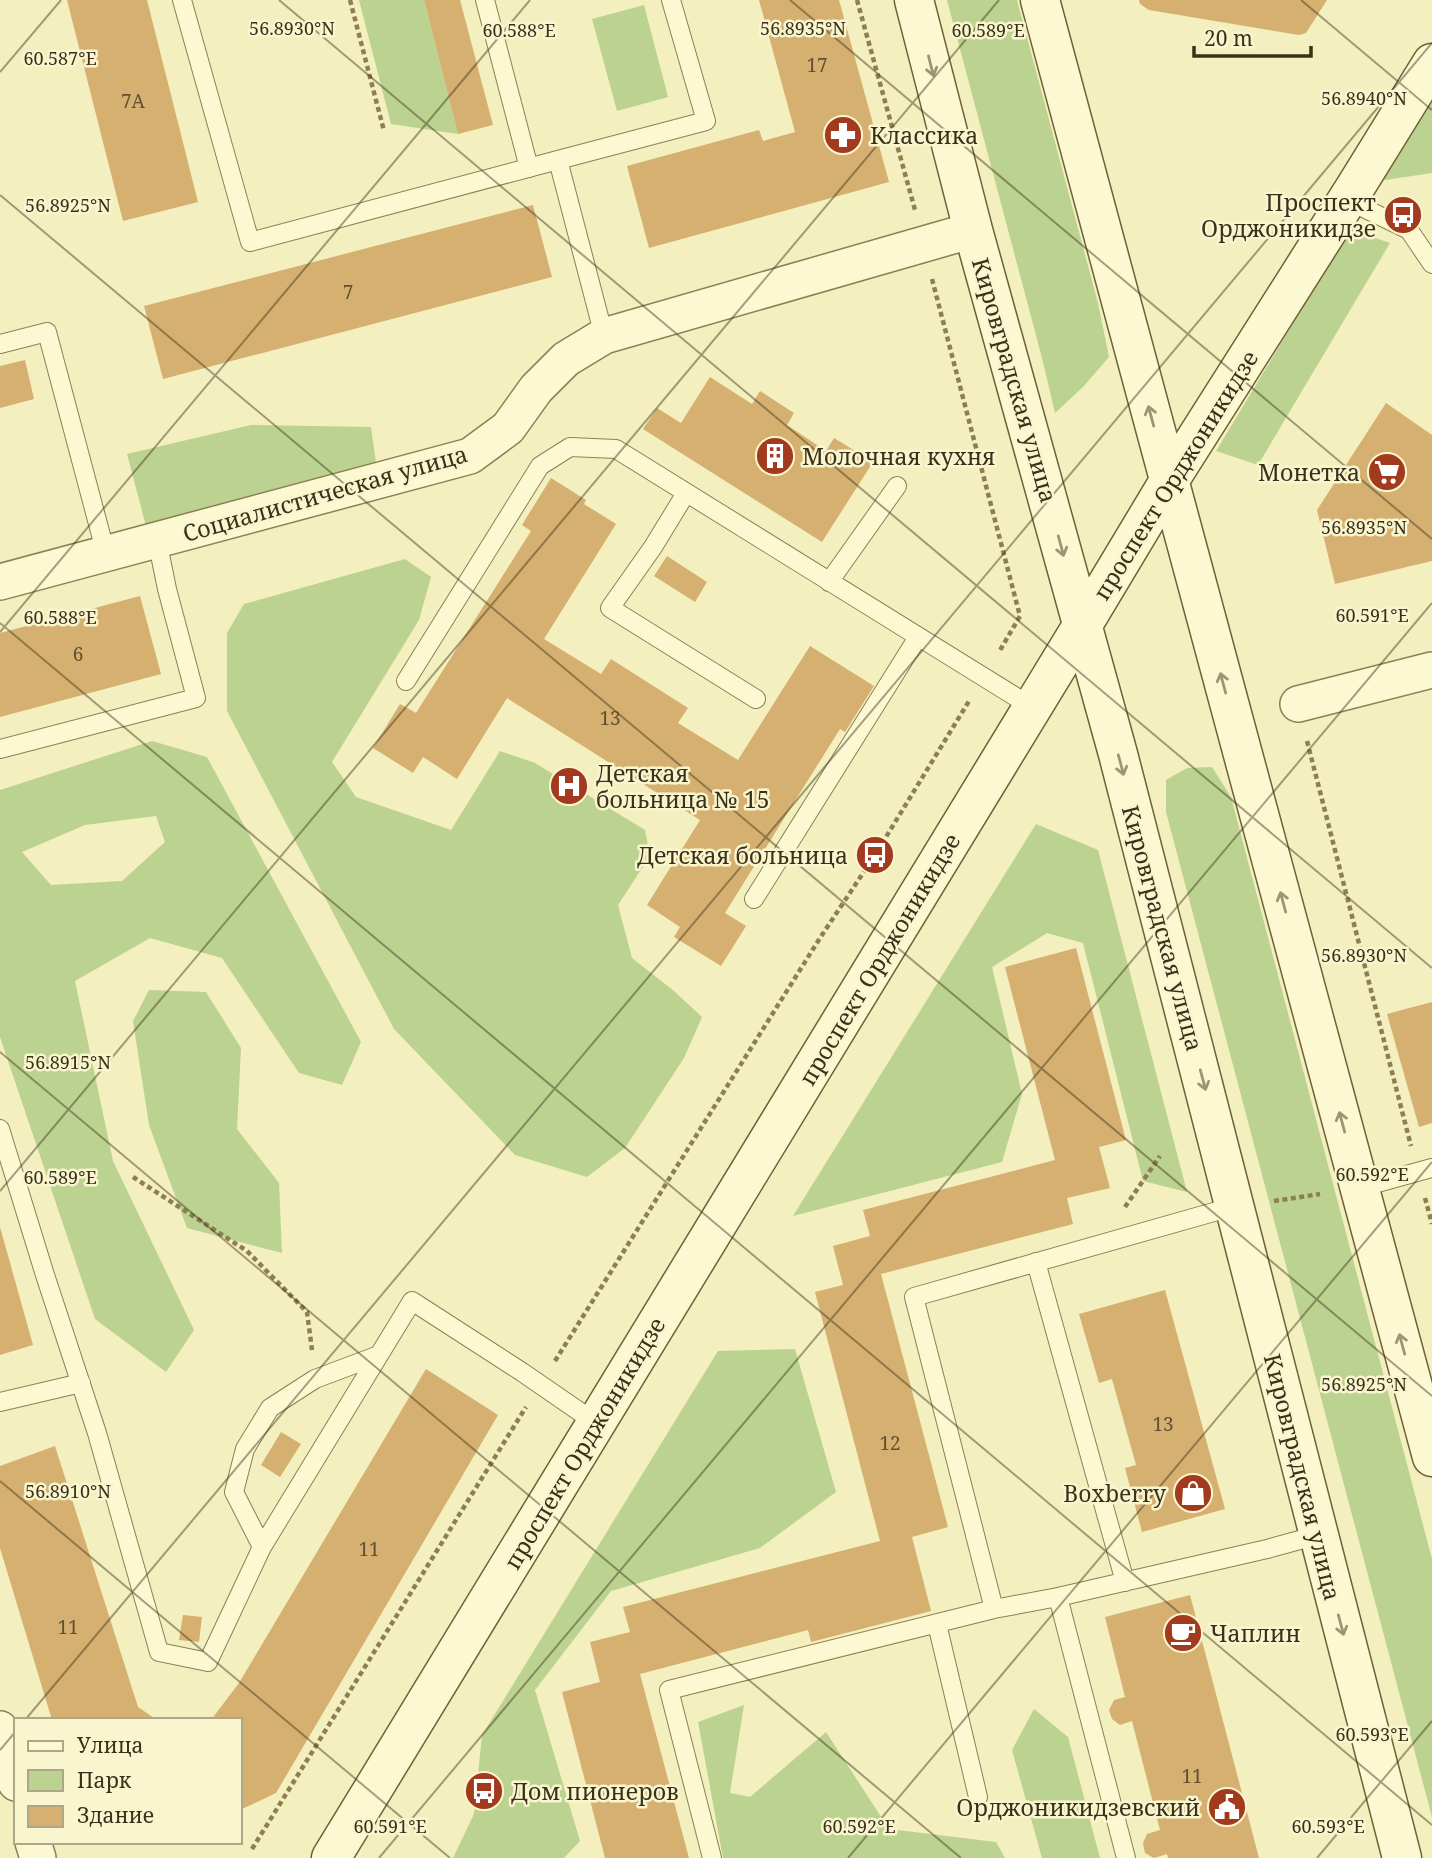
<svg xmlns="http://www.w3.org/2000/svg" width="1432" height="1858" font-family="'Noto Serif',serif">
	<rect width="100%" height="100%" fill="#f3efbe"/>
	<path fill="#bcd291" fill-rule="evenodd" d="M359,0H424L458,134L391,124Z
		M947,0H1017L1098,303L1109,357L1083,387L1055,413L1042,358Z
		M644,5L668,97L617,111L592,19Z
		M1432,85V173L1372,182Z
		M1350,229L1390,243L1258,465L1216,451Z
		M251,425L371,427L376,463L146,526L127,454Z
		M405,559L431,577L419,620L332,762L356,797L451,830L500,751L535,763L645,830L650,856L618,905L632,958L674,991L702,1017L684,1058L625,1148L587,1177L515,1155L394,1029L227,711V633L244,604Z
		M152,741L207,757L361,1042L342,1085L299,1073L222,958L150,938L75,981L113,1161L194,1330L166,1372L95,1319L0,1037V790ZM156,816L165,842L122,881L51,885L22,852L85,825Z
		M1212,767L1231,797L1432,1559V1817L1166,812V780L1187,768Z
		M1036,824L1098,850L1187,1192L1143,1181L1083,943L1047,933L992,967L1022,1094L1002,1162L793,1216Z
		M149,990L206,992L241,1048L237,1129L279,1183L282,1253L187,1228L149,1125L133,1021Z
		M795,1349L836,1492L760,1548L611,1591L535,1690L580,1841L564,1858H453L474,1814L482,1735L718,1351Z
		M744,1705L730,1793L750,1797L826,1732L889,1829L996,1842L1005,1858H723L698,1722Z
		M1034,1709L1068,1737L1100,1858H1042L1012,1750Z"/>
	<path fill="#d5b070" d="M67,0H147L198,202L123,221Z
		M424,0H460L493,125L458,134Z
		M759,0H839L889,182L649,248L627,166L759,130L763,141L795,132Z
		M1139,0H1327L1306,33L1299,35L1149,10L1140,4Z
		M533,205L552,277L163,379L144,306Z
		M25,360L34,399L0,408V366Z
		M710,377L752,404L760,391L794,413L787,425L826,451L834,438L873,462L822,542L643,429L657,408L681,423Z
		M1386,403L1432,435V561L1335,584L1317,510Z
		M551,478L586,500L584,504L616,524L544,639L601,674L611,659L688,708L678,723L738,760L810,646L874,686L845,732L840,729L725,913L746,926L721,966L674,937L680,927L647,905L700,820L507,698L457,779L423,757L413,773L373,748L400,704L416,713L531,531L522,525Z
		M667,556L707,582L695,602L654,576Z
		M140,596L161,674L0,717V633Z
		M1076,948L1126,1140L1099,1147L1110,1188L1067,1198L1073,1224L881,1274L948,1527L912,1537L931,1611L811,1642L808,1630L640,1674L689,1858H605L562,1692L600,1682L590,1642L630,1632L623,1607L880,1541L815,1292L843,1285L833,1246L870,1236L863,1210L1055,1160L1005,967Z
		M1432,1002V1123L1419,1127L1387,1014Z
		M0,1227L33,1345L0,1355Z
		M1165,1290L1225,1509L1142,1532L1125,1468L1136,1465L1112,1379L1099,1383L1079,1314Z
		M426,1369L498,1415L276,1793L240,1810V1720H211L239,1683Z
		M281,1432L301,1444L280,1477L261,1465Z
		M55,1446L138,1707L157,1720H52L0,1548V1466Z
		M1190,1595L1259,1858H1168L1167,1854L1154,1858L1145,1853L1143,1843L1147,1834L1160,1830L1132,1721L1120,1725L1112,1719L1109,1710L1114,1700L1125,1697L1105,1617Z
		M183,1615L202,1617L199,1642L179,1640Z"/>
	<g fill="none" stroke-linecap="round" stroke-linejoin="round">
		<g stroke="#8d7f55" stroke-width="20">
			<path id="lane" d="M182,0L250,242L558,160L604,336
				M485,0L529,168
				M558,160L706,121L671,0
				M1347,200L1409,230L1432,264
				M0,344L47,332L106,554
				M686,493L653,547L610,608L756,699
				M829,582L897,486
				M406,681L540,466L570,447L616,449L1032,707
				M0,749L196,698L167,589L157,540
				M754,899L918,637
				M0,1129L45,1275L97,1433L159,1652L208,1662L262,1547L412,1301L522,1372L596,1423
				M1359,1188L1432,1168
				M1036,1262L1125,1582
				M0,1402L81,1383
				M262,1547L234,1492L245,1449L270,1408L315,1379L379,1355
				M994,1609L1058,1597
				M937,1624L978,1797
				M712,1858L669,1690L994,1609L914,1297L1235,1206
				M1126,1858L1058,1597L1267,1549L1318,1535"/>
		</g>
		<g stroke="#8d7f55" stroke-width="38">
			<path id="street" d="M0,582L470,456L508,428L536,389L566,359L604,336L973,230
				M1298,704L1432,670
				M0,1729L16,1783
				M33,1842L38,1858"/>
		</g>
		<g stroke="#6f6038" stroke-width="41">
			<path id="secondary" d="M914,0L973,230L1118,754L1402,1858
				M1040,0L1432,1457
				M331,1858L1082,626L1169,481L1356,186L1432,63"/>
		</g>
		<path stroke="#8d7f55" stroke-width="4.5" stroke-dasharray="5 3.5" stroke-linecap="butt" d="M350,0L384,131
			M857,0L915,210
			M932,279L1020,616L999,652
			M1307,741L1411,1146
			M133,1177L247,1251L307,1312L312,1350
			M1425,1198L1432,1224
			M1274,1201L1320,1194
			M1125,1207L1160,1156
			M555,1361L820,938L875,855L969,701
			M252,1849L526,1407"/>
		<use href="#lane" stroke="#fcf9d2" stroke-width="18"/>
		<use href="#street" stroke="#fcf9d2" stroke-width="35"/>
		<use href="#secondary" stroke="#fcf9d2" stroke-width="38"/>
	</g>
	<defs><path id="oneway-shaft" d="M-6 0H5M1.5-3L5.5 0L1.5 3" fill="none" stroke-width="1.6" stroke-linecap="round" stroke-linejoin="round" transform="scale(1.75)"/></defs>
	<g stroke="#9c9576">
		<use href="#oneway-shaft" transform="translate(931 66) rotate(76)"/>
		<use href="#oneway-shaft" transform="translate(1151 416) rotate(-105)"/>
		<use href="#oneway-shaft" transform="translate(1061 546) rotate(75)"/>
		<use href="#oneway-shaft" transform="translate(1223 683) rotate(-105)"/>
		<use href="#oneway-shaft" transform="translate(1121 765) rotate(75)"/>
		<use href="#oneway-shaft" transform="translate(1283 902) rotate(-105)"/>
		<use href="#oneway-shaft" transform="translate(1203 1080) rotate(75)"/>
		<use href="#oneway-shaft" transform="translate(1342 1122) rotate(-105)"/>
		<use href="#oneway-shaft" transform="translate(1402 1344) rotate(-105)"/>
		<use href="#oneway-shaft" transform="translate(1341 1625) rotate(75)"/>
	</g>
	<path fill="none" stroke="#3b311b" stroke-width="2" stroke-opacity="0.45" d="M279,0L1432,968M790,0L1432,539M1301,0L1432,110M0,72L61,0M0,195L1432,1396M0,623L1432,1825M0,632L530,0M0,1052L961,1858M0,1191L999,0M0,1481L450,1858M25,1720L1432,43M0,1750L16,1731M379,1858L1432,603M848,1858L1432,1162M1317,1858L1432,1721"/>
	<defs>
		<g id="pharmacy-disc" transform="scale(2.0125)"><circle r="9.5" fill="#a33a1e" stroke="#f9f6cf"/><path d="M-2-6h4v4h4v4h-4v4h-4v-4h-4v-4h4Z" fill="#fff"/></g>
		<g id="bus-disc" transform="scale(2.0125)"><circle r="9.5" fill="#a33a1e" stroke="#f9f6cf"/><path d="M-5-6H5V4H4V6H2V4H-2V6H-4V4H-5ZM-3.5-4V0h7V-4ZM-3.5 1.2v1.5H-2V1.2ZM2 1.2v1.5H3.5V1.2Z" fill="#fff"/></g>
		<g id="building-disc" transform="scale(2.0125)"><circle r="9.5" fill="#a33a1e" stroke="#f9f6cf"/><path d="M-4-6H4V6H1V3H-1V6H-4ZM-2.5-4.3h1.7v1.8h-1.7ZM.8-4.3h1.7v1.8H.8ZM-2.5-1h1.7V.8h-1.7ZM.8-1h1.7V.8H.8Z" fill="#fff"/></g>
		<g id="supermarket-disc" transform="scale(2.0125)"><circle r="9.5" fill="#a33a1e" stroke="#f9f6cf"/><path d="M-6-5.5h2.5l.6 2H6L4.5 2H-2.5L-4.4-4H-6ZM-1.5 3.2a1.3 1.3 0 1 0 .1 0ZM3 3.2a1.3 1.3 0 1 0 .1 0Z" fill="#fff"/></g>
		<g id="hospital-disc" transform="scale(2.0125)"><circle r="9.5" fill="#a33a1e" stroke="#f9f6cf"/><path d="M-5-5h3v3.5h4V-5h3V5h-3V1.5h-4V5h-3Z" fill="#fff"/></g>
		<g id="shop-disc" transform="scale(2.0125)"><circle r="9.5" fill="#a33a1e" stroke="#f9f6cf"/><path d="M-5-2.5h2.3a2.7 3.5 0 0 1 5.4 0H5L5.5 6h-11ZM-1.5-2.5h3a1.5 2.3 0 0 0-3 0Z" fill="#fff"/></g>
		<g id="cafe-disc" transform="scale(2.0125)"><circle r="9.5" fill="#a33a1e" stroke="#f9f6cf"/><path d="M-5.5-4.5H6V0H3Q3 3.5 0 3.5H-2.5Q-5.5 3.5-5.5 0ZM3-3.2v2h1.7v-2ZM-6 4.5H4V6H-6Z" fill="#fff"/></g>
		<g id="civic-disc" transform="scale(2.0125)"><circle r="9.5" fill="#a33a1e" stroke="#f9f6cf"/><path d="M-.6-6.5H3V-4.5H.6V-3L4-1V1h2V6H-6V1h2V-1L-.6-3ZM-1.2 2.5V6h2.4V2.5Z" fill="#fff"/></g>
	</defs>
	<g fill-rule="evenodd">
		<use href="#pharmacy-disc" x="843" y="135"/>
		<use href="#bus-disc" x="1403" y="215"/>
		<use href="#building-disc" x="775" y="456"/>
		<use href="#supermarket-disc" x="1387" y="472"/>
		<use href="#hospital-disc" x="569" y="786"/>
		<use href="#bus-disc" x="875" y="855"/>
		<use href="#shop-disc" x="1193" y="1493"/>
		<use href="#cafe-disc" x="1183" y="1633"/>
		<use href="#bus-disc" x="484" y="1791"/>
		<use href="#civic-disc" x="1227" y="1807"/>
	</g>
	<g text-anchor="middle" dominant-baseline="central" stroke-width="5" stroke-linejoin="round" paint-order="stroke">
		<g font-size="19" fill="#625130">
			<text x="817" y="65">17</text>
			<text x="133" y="101">7А</text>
			<text x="348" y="292">7</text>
			<text x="78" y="654">6</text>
			<text x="610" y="718">13</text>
			<text x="1163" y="1424">13</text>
			<text x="890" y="1443">12</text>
			<text x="369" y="1549">11</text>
			<text x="68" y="1627">11</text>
			<text x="1192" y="1776">11</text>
		</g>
		<g font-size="23" fill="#3b311b" stroke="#f9f6cf" text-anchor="start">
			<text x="870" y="135">Классика</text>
			<text x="1376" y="202" text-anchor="end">Проспект<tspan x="1376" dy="26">Орджоникидзе</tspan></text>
			<text x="802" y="456">Молочная кухня</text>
			<text x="1360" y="472" text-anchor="end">Монетка</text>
			<text x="596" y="773">Детская<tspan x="596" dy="26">больница № 15</tspan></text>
			<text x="848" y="855" text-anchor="end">Детская больница</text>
			<text x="1166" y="1493" text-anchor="end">Boxberry</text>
			<text x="1210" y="1633">Чаплин</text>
			<text x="511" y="1791">Дом пионеров</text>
			<text x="1200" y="1807" text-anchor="end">Орджоникидзевский</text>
		</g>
		<g font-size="23" fill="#3b311b" stroke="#f9f6cf">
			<text transform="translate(1015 380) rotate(74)">Кировградская улица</text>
			<text transform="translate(1175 475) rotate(-58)">проспект Орджоникидзе</text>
			<text transform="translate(325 493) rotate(-16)">Социалистическая улица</text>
			<text transform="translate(1163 928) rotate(75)">Кировградская улица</text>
			<text transform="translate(879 959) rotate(-59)">проспект Орджоникидзе</text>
			<text transform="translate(584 1443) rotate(-59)">проспект Орджоникидзе</text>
			<text transform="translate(1303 1477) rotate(76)">Кировградская улица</text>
		</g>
	</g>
	<g font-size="18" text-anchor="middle" fill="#3b311b" stroke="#f9f6cf" stroke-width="5" stroke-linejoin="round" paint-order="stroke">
		<text x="292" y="35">56.8930°N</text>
		<text x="803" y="35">56.8935°N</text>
		<text x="519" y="37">60.588°E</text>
		<text x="988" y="37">60.589°E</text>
		<text x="60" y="65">60.587°E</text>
		<text x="1364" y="105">56.8940°N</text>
		<text x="68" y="212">56.8925°N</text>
		<text x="1364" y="534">56.8935°N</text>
		<text x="1372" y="622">60.591°E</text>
		<text x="60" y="624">60.588°E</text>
		<text x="1364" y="962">56.8930°N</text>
		<text x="68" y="1069">56.8915°N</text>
		<text x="1372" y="1181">60.592°E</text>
		<text x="60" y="1184">60.589°E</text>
		<text x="1364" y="1391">56.8925°N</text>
		<text x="68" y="1498">56.8910°N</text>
		<text x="1372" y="1741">60.593°E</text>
		<text x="390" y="1833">60.591°E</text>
		<text x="859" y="1833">60.592°E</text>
		<text x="1328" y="1833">60.593°E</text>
	</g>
	<rect x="14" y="1718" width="228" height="126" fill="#f9f6cf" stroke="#ada787" stroke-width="2"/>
	<rect x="28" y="1741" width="35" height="10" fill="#fcf9d2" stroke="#ada787" stroke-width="2"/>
	<text x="77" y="1753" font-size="21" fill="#3b311b">Улица</text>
	<rect x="28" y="1770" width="35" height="21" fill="#bcd291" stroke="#ada787" stroke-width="2"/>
	<text x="77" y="1788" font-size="21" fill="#3b311b">Парк</text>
	<rect x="28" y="1806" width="35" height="21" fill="#d5b070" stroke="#ada787" stroke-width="2"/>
	<text x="77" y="1823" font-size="21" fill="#3b311b">Здание</text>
	<path d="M1194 46v10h117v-10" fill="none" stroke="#3b311b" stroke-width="3.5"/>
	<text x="1204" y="46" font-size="21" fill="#3b311b" stroke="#f9f6cf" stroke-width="5" paint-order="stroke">20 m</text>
</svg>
